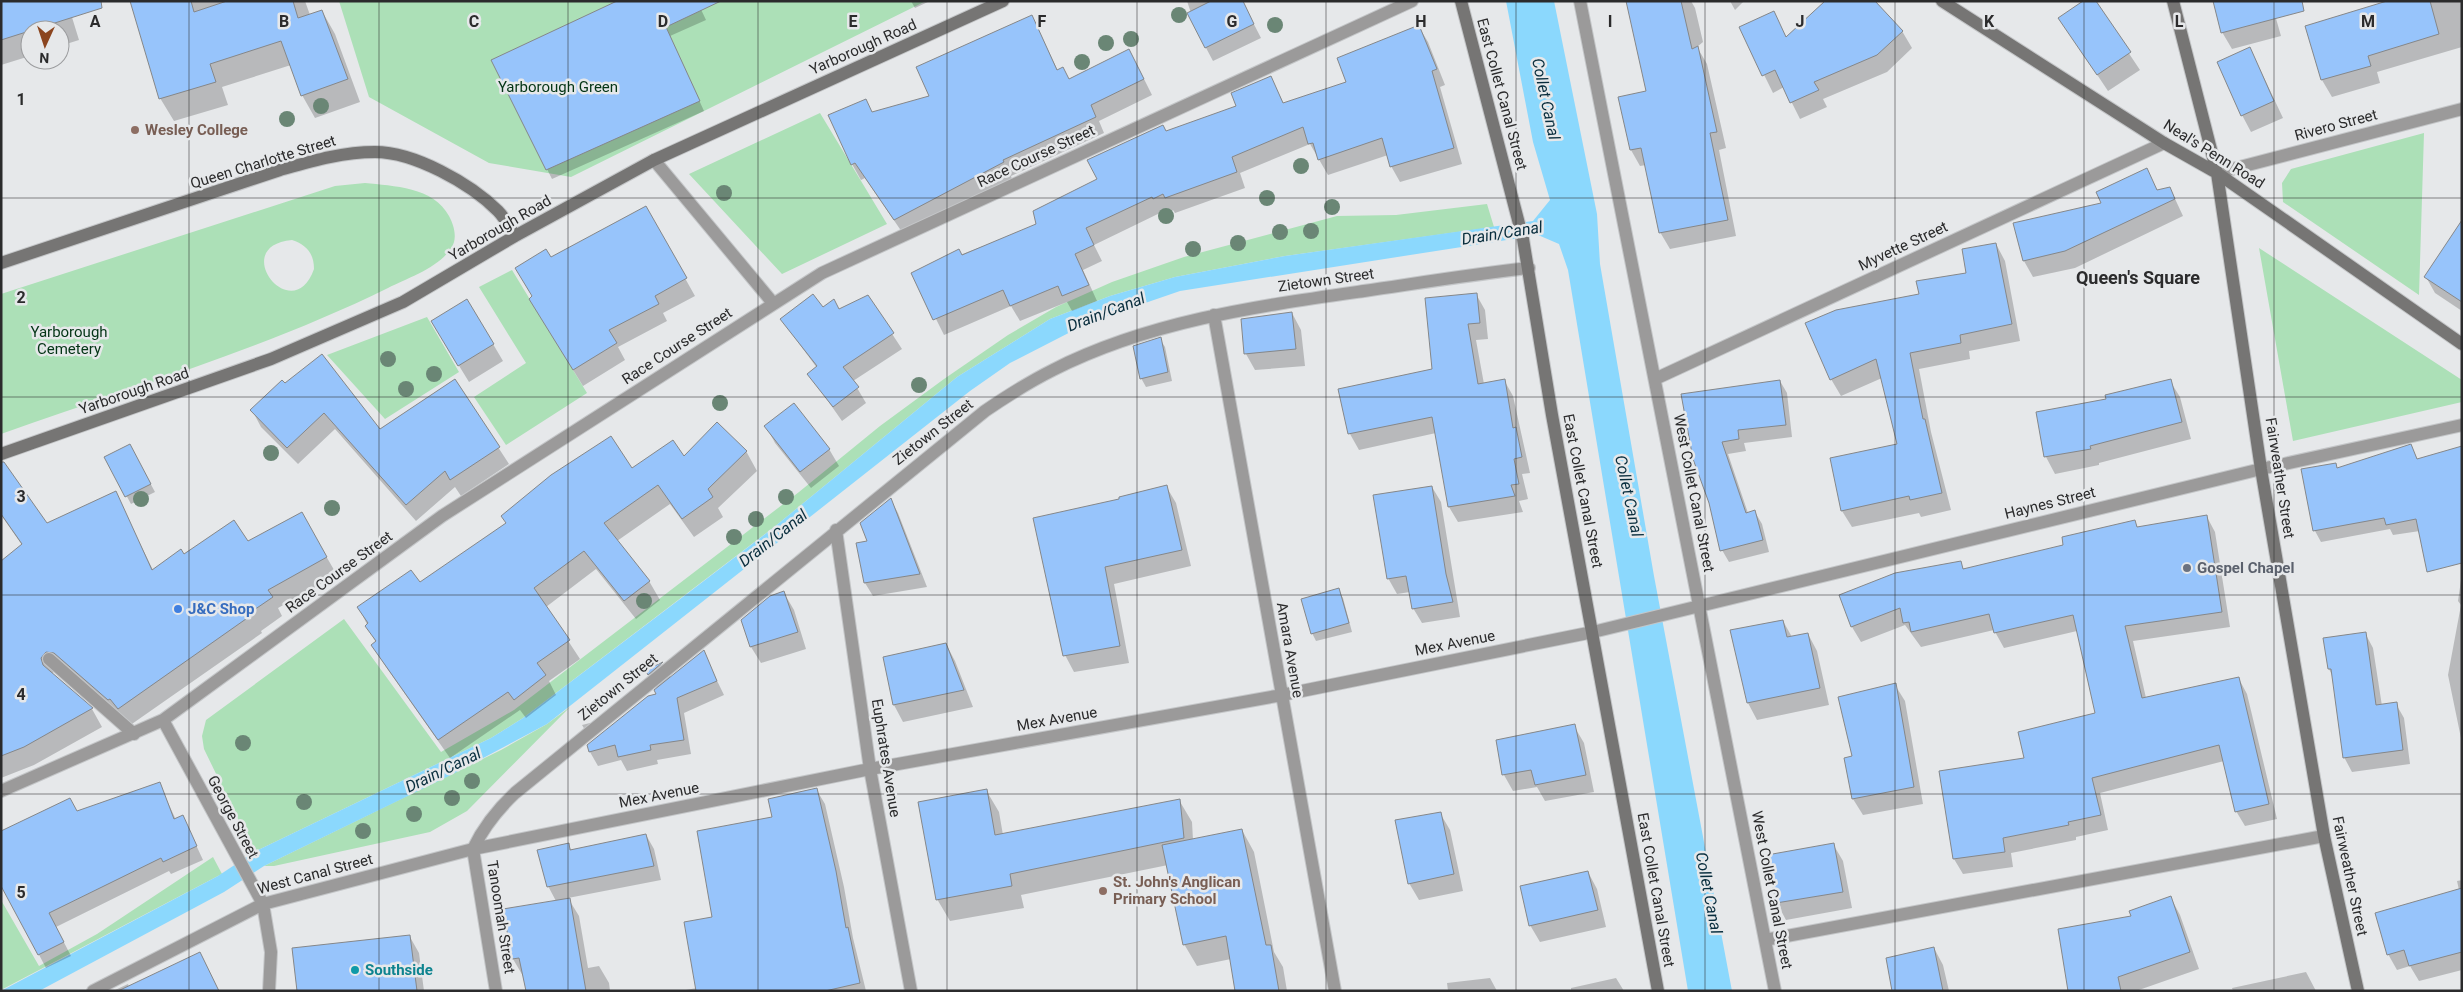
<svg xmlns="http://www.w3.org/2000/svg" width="2463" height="992" font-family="Roboto,sans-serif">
	<rect width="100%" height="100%" fill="#e6e8ea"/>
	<path fill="#ace0b7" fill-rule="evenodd" d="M339,1H926L571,177L489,163L369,97Z
		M820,113L887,224L782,274L689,174Z
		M2424,133L2419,295L2283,202L2282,183L2291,169Z
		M365,183C393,186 434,187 449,216C454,225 458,239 451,248C439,268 407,278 388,288C264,349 131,388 1,434V294L335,186ZM292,240C307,245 314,254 314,269C293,329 227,246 292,240Z
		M1487,204L1494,227L1285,256L1175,277L1110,296L1050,319L957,377L773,528L523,718L491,738L254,852L204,749L202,736L206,720L344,619L441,752L514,710L799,492L880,426L944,379L1008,335L1056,307L1112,282L1184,257L1337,216L1396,215Z
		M2259,248L2462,380V402L2293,441Z
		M512,270L587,393L506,445L474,397L526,363L479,287Z
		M427,317L459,372L385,419L327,355Z
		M570,707L467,811L430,832L274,866H264L501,750L547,724Z
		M213,857L222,874L218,876L1,990V900L39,966L97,934Z"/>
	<path fill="#8bd8fd" d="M1506,1H1554L1597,214L1600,264L1654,576L1732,991H1688L1568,270L1559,244L1538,235L1180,291L1090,322L1010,363L970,391L547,724L455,773L264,866L224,892L39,991H1L218,876L254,852L491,738L523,718L692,590L773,528L957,377L1050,319L1110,296L1175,277L1285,256L1533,221L1550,200L1533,142Z"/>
	<path fill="#0003" d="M1,1H67L79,40L60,46V30H30V56L1,65Z
		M131,1H305L310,15L322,11L335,34L360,102L315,118L302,95L291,65L222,87L228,105L174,121L160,98Z
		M620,1H697L706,20L670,36L704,111L552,179L547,169Z
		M911,1H930L915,8Z
		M1187,1H1242L1261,38L1213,61L1188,14L1191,13Z
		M1641,1H1691L1695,8L1703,42L1697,47L1707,64L1726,148L1719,150L1736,236L1670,249L1660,232L1646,165L1640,166L1631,150L1648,92Z
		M1730,1H1744L1735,10Z
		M2094,1L2140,70L2108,91L2060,19Z
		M2271,1L2281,36L2232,49L2222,32Z
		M2422,1H2462V47L2377,72L2380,83L2332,97L2322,80L2306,26Z
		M1773,13L1787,38L1902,31L1912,48L1887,72L1823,99L1827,107L1800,119L1784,87L1773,93L1741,28Z
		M1032,16L1058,71L1070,81L1138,67L1152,95L1099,121L1104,133L1011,176L1012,179L904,235L865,178L861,180L852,164L872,113L930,97Z
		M1419,27L1428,42L1445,85L1440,87L1462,164L1400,182L1391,166L1388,155L1328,175L1310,144L1240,173L1245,188L1175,213L1173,210L1163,215L1162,212L1094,245L1102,261L1083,270L1097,301L1072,311L1067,302L1020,321L1011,306L944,335L913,273L1038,225L1098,179L1166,133L1238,106L1271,78L1284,104L1348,82Z
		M2250,48L2283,118L2251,132L2242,115Z
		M2146,170L2158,191L2170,188L2183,216L2075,268L2033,277L2024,261Z
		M645,207L695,296L663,313L667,321L618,347L625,360L583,386L540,316L551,259Z
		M2462,235V311L2435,293L2426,277Z
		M1996,244L2005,261L2020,341L1969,351L1970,359L1919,369L1931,432L1951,510L1921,517L1919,513L1852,527L1842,511L1898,445L1882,378L1841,396L1831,379L1920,295L1968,274Z
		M1476,294L1485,310L1488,339L1476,340L1484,384L1504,380L1513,396L1530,473L1522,474L1528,499L1519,501L1523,512L1458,522L1449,507L1436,433L1359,450L1350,434L1340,390L1434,370Z
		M867,296L902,349L853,381L866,403L842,421L809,374L817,368L781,319L823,308L839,311Z
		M1292,313L1301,330L1305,366L1255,370L1246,354Z
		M442,338L493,344L503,361L469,382Z
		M1160,339L1165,347L1172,381L1146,387L1141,378Z
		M455,381L509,464L461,496L455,487L416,521L335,429L298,464L261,427L252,410L282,382L379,430Z
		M1780,381L1787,393L1792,437L1744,443L1746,451L1728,454L1748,513L1755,512L1762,524L1769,552L1729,562L1722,550L1710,503L1695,459Z
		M2170,381L2180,397L2191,439L2099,463V465L2055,474L2046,457L2037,413L2107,400Z
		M766,426L829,449L839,466L811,488L775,443Z
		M2411,446L2418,460L2440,528L2393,535L2390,529L2321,542L2315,531L2302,470L2335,464L2338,469Z
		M746,451L757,471L718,508L723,517L694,537L670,504L617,541L649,581L660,600L636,619L596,569L546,607L580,659L549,681L556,695L526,718L520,710L450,758L384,664L373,645L376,643L359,608L419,584L632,470L684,458Z
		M134,453L155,492L131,504L106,458Z
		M1166,486L1176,503L1191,566L1114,584L1129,663L1074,672L1065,655L1121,500Z
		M1432,487L1441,502L1460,617L1422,623L1413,608L1410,592L1397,594L1388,578Z
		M1,493L47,525L115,493L153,570L184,556L248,543L301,513L337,575L278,608L282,616L261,631L262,633L129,726L56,669L52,674L92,709L102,727L34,765L1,778V562L22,545L1,515Z
		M891,500L898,513L927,587L873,596L865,583L868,542Z
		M2207,517L2215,532L2230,627L2133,641L2146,698L2239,679L2247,694L2277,819L2245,826L2236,811L2224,761L2100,793L2108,830L2076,837V840L2011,853L2013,867L1963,874L1954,859L1940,772L2026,759L2096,714L2077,631L2004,648L1994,630L1921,647L1905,625L1861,642L1852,627L1840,596L1960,562L1964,570L2065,546L2134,521L2138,528Z
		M2462,573V743L2448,675L2461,605L2458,601Z
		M1338,590L1343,598L1352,632L1316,641L1312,633Z
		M784,593L794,610L806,649L761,663L751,647Z
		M1783,621L1792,637L1808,634L1817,651L1829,705L1757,720L1748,703Z
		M2365,633L2373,648L2382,706L2396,704L2404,718L2410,764L2352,772L2344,757L2333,677L2329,669Z
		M946,644L955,661L973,707L903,722L894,705L884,658Z
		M703,652L724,695L684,713L691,754L657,760L658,764L627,771L621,760L598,766L590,752L658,695L657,689L647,670L663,664L671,678Z
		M1895,685L1905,701L1923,804L1863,815L1853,799V757Z
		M590,723L594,730L588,735L582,725Z
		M1574,726L1584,743L1594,792L1545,801L1537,787L1513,791L1504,775Z
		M159,783L176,820L183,817L203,860L171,874L169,871L56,927L71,956L46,968L1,883Z
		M816,789L825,804L844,887L853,938L866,991H680L697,988L713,918L774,818Z
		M986,790L999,812L1003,835L1179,800L1192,822L1193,840L1242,830L1254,852L1274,952L1283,967L1287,991H1237L1231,959L1197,966L1184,944L1168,865L1021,895L1024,908L950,921L937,899Z
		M1440,813L1450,830L1463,891L1419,900L1409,883Z
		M646,835L654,849L661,880L568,898L579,916L588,968L599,966L609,983L610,991H528L523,976L513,959L556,901L548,886L568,844L572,851Z
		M1833,844L1843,861L1852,908L1786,920L1777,903L1768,856Z
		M1588,872L1597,889L1606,927L1540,942L1530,925Z
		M2462,880V970L2419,981L2410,966L2397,970L2388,954L2459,890L2457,881Z
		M2171,898L2180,915L2199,969L2136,991H2069L2132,917Z
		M410,937L419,953L424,991H298Z
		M1934,948L1943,965L1949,991H1894Z
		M200,953L219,991H113L128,984L129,987Z
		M2306,972L2316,991H2233L2232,988Z
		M1490,978L1497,991H1448L1447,983Z
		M1616,978L1624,991H1571V988Z"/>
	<path fill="#97c4fb" stroke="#858789" d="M1,1H101L102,8L1,40Z
		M130,1H191L194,12L227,1H293L298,18L322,10L348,79L301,96L281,41L210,64L216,82L159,99Z
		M617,1H721L666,27L700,101L546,170L491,60Z
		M1211,1H1243L1254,24L1205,48L1187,13Z
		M1626,1H1681L1692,49L1698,46L1717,132L1710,133L1728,220L1659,233L1641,148L1630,150L1618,97L1646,91Z
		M1825,1H1875L1903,31L1877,55L1814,82L1819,90L1790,103L1775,70L1762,76L1739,27L1774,11L1786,37Z
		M2083,1H2096L2131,52L2097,75L2058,18Z
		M2213,1H2302L2304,11L2221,33Z
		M2387,1H2430L2439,34L2368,56L2371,66L2321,80L2305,26Z
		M1032,15L1057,70L1063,67L1069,79L1129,49L1144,79L1091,105L1096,117L1003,160L1004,162L894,220L855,163L851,165L828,115L866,99L872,112L929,96L916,67Z
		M1419,25L1437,69L1432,71L1454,148L1390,167L1382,138L1318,160L1313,143L1308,144L1303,127L1232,157L1237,172L1165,198L1163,194L1153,199L1152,197L1086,228L1094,245L1075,254L1089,285L1062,296L1058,286L1010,306L1003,290L933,320L911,273L959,249L962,255L1036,224L1033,211L1097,179L1087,160L1163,125L1166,131L1236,106L1231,93L1271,76L1283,103L1346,82L1337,58Z
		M2250,47L2274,101L2241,116L2217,62Z
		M2147,168L2157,190L2170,187L2175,199L2065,251L2023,261L2013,223L2101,203L2096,192Z
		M646,206L687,278L655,296L659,304L609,330L617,343L573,370L529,299L532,296L515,268L546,249L551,257Z
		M2462,220V302L2424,277Z
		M1996,243L2012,324L1960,335L1961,343L1910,353L1923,419H1925L1942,493L1910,500L1909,496L1841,511L1830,458L1897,444L1876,359L1830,380L1805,323L1836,310L1919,294L1916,281L1966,273L1962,249Z
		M1477,293L1480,323L1468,324L1478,384L1505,379L1513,428L1516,427L1522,457L1514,459L1519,484L1511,485L1515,496L1448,507L1432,417L1348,434L1338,389L1432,369L1425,298Z
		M813,294L823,307L834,299L839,309L868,295L894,333L843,367L859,387L833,407L807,374L817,366L780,319Z
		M467,299L494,344L458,366L431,321Z
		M1292,312L1296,349L1244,354L1241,319Z
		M1161,337L1168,372L1140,379L1133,346Z
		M322,354L380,429L455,379L500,447L450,480L445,471L406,505L324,413L287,448L250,410L282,380L285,383Z
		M2171,379L2182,422L2090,446L2091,449L2044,457L2036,412L2106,399L2105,395Z
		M1780,380L1786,425L1738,430L1739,439L1722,442L1746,513L1755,510L1763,540L1720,551L1709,503L1693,459L1681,394Z
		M794,403L830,449L800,472L764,426Z
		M717,422L747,451L708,489L713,497L682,519L658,485L604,523L650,581L624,601L584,551L534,588L570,640L537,663L546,675L514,700L508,692L438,740L371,645L376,641L365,626L368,623L357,607L411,570L420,582L506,523L501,516L551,475L611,436L632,468L673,440L684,456Z
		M130,444L151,484L125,497L104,457Z
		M2411,444L2417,459L2462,446V563L2427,572L2416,519L2386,525L2384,518L2313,531L2301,469L2336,463L2337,468Z
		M1,462H4L47,523L116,491L152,570L181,549L184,554L234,520L248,541L302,512L327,557L268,590L273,597L251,612L253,614L118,709L110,699L108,700L54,653L46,652L41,658L43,665L93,708L24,747L1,756V561L22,544L1,514Z
		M1167,485L1182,550L1105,567L1120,646L1063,656L1033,518L1119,499V497Z
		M1432,486L1446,574L1453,602L1412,609L1406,576L1387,579L1373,495Z
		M891,498L920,574L864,583L856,543L867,541L860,523Z
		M2207,515L2222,612L2125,626L2142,698L2239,677L2269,804L2235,812L2219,745L2092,778L2101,815L2068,822L2069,825L2003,838L2005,852L1953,859L1939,771L2024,758L2018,732L2095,713L2073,615L1994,633L1989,614L1911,632L1909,622L1903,623L1900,608L1851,627L1839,595L1895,573L1961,561L1963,569L2063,545L2062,537L2135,520L2137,527Z
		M1339,588L1349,623L1311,634L1301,599Z
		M784,591L798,632L750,647L741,620L770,596Z
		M1783,620L1787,637L1808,633L1820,688L1747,703L1730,630Z
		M2366,632L2376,705L2397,702L2403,750L2343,758L2331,669H2328L2323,638Z
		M946,643L964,690L893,705L883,657Z
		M704,650L717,681L677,698L684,740L650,745L651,750L618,757L615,745L589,752L587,745L648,696L656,694L654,690Z
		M663,662L648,675L645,670Z
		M1896,683L1914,787L1852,799L1844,758L1852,756L1838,697Z
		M1575,724L1586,775L1535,785L1531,770L1502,775L1496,740Z
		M160,782L174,819L183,815L197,846L163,862L161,858L49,913L64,942L38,955L1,886V831L70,798L77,811Z
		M817,788L836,871L846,928L848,927L860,983L825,991H696L684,922L712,917L697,831L772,817L768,799Z
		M987,789L995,835L1180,799L1184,838L1010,874L1012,886L936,900L918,802Z
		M1441,812L1454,874L1408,884L1395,820Z
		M1242,829L1266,945H1271L1279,991H1235L1226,936L1183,945L1162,845Z
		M646,834L654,866L547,887L537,850L569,843L570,850Z
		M1834,843L1843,892L1776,903L1767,855Z
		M1588,871L1598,910L1529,926L1520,886Z
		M2462,888V952L2409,966L2404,950L2387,955L2375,913Z
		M2171,896L2190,952L2118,977L2121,991H2068L2058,929L2131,916L2129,911Z
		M570,898L586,991H526L519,958L512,959L503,909Z
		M410,935L417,991H297L292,948Z
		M1934,947L1943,991H1892L1886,958Z
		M200,952L219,991H118Z"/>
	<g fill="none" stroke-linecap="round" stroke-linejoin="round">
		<g stroke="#c4c6c8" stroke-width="14">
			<path id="lane" d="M49,659L134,734"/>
		</g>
		<g stroke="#c4c6c8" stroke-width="14">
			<path id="street" d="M1580,1L1775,991
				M654,160L773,303
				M2217,173L2462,109
				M1214,315L1335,991
				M1655,379L2164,143
				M836,530L870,769L911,991
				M163,720L263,904L271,952L269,991
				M1,791L163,720L442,516L822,273L1412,1
				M473,849C484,826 497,810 515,793L985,411C1007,396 1029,382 1053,370C1149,321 1259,306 1364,291C1419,283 1474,274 1529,268
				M473,849L496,991
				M1765,940L2324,836
				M93,991L263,904L473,849L870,769L1282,695L1593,632L2261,469L2462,425"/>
		</g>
		<g stroke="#c4c6c8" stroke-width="14">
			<path id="secondary" d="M1461,1L1523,239L1552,415L1658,991
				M1942,1L2164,143L2217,173L2462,344
				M2173,1L2217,173L2261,469L2324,836L2358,991
				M1,263L280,170C312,161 342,152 375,152C414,152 470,183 498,211C505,218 510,228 515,236
				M1,454L271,359L403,302L515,236L654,160L1003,1"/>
		</g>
		<use href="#lane" stroke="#9b9a9a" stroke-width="12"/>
		<use href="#street" stroke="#9b9a9a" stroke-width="12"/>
		<use href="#secondary" stroke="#767574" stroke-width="12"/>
	</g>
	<g fill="#6a8675">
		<circle cx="1179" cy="15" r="8"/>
		<circle cx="1275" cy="25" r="8"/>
		<circle cx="1131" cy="39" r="8"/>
		<circle cx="1106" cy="43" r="8"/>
		<circle cx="1082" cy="62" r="8"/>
		<circle cx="321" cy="106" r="8"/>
		<circle cx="287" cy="119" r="8"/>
		<circle cx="1301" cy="166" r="8"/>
		<circle cx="724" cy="193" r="8"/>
		<circle cx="1267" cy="198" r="8"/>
		<circle cx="1332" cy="207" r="8"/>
		<circle cx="1166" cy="216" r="8"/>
		<circle cx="1311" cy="231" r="8"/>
		<circle cx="1280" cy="232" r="8"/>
		<circle cx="1238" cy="243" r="8"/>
		<circle cx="1193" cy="249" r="8"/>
		<circle cx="388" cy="359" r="8"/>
		<circle cx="434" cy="374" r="8"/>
		<circle cx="919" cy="385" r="8"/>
		<circle cx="406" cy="389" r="8"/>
		<circle cx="720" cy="403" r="8"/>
		<circle cx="271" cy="453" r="8"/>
		<circle cx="786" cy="497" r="8"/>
		<circle cx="141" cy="499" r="8"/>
		<circle cx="332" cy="508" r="8"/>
		<circle cx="756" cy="519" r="8"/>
		<circle cx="734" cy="537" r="8"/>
		<circle cx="644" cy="601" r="8"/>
		<circle cx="243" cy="743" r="8"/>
		<circle cx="472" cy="781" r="8"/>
		<circle cx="452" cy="798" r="8"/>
		<circle cx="304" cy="802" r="8"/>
		<circle cx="414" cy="814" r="8"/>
		<circle cx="363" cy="831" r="8"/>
	</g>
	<path fill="none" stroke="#2b2b2c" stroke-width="1" stroke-opacity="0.55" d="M189,1V991M379,1V991M568,1V991M758,1V991M947,1V991M1137,1V991M1326,1V991M1516,1V991M1705,1V991M1895,1V991M2084,1V991M2274,1V991M1,198H2462M1,397H2462M1,595H2462M1,794H2462"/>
	<g fill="#8d6e63" stroke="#e6e8ea" stroke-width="2">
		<circle cx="135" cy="130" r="5"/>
		<circle cx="1103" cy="891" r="5"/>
	</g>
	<circle fill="#6b7280" stroke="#e6e8ea" stroke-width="2" cx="2187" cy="568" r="5"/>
	<circle fill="#3f7fe0" stroke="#e6e8ea" stroke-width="2" cx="178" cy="609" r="5"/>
	<circle fill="#0f9aa8" stroke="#e6e8ea" stroke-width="2" cx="355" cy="970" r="5"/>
	<g text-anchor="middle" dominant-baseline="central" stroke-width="5" stroke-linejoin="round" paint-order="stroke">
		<g font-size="15" fill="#2b2b2c" stroke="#e6e8ea">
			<text transform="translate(863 47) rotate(-24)">Yarborough Road</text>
			<text transform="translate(1502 94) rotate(75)">East Collet Canal Street</text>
			<text transform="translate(2336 125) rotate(-15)">Rivero Street</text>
			<text transform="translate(2214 154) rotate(32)">Neal's Penn Road</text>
			<text transform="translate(1036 156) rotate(-25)">Race Course Street</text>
			<text transform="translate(263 162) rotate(-17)">Queen Charlotte Street</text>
			<text transform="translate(500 228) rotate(-30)">Yarborough Road</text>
			<text transform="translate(1903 246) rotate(-25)">Myvette Street</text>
			<text transform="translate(1326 280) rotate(-8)">Zietown Street</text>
			<text transform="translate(677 346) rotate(-33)">Race Course Street</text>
			<text transform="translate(134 391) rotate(-19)">Yarborough Road</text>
			<text transform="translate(933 432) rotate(-38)">Zietown Street</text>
			<text transform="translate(2280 478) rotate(81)">Fairweather Street</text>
			<text transform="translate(1583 491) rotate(79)">East Collet Canal Street</text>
			<text transform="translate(1694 493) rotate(79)">West Collet Canal Street</text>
			<text transform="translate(2050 503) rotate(-14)">Haynes Street</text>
			<text transform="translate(339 572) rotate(-36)">Race Course Street</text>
			<text transform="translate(1455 643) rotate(-11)">Mex Avenue</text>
			<text transform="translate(1290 650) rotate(80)">Amara Avenue</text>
			<text transform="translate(618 687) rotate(-39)">Zietown Street</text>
			<text transform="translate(1057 719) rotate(-10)">Mex Avenue</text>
			<text transform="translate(886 758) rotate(81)">Euphrates Avenue</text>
			<text transform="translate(659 795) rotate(-11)">Mex Avenue</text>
			<text transform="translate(233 817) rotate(62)">George Street</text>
			<text transform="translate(315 874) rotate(-15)">West Canal Street</text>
			<text transform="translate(2350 876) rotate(78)">Fairweather Street</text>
			<text transform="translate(1656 890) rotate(80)">East Collet Canal Street</text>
			<text transform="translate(1772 890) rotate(79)">West Collet Canal Street</text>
			<text transform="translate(501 917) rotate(81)">Tanoomah Street</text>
		</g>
		<g font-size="15" fill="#043516" stroke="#e6e8ea">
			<text x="558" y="87">Yarborough Green</text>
			<text x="69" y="332">Yarborough<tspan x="69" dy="17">Cemetery</tspan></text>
		</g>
		<g font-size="15" font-weight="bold" fill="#785e54" stroke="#e6e8ea" text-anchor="start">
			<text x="145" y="130">Wesley College</text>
			<text x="1113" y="882">St. John's Anglican<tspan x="1113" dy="17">Primary School</tspan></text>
		</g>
		<g font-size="15" font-weight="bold" fill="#5b616d" stroke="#e6e8ea" text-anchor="start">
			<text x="2197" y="568">Gospel Chapel</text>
		</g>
		<g font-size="15" font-weight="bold" fill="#366cbe" stroke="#e6e8ea" text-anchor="start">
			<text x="188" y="609">J&amp;C Shop</text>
		</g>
		<g font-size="15" font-weight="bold" fill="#0d838f" stroke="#e6e8ea" text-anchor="start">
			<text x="365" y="970">Southside</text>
		</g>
		<g font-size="16" font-style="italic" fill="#082d3d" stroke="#e6e8ea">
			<text transform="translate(1546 99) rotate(78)">Collet Canal</text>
			<text transform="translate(1502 233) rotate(-9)">Drain/Canal</text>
			<text transform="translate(1106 312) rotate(-21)">Drain/Canal</text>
			<text transform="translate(1629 496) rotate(78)">Collet Canal</text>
			<text transform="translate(773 538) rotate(-38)">Drain/Canal</text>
			<text transform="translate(443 770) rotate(-26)">Drain/Canal</text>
			<text transform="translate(1709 893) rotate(79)">Collet Canal</text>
		</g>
		<g font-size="18" font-weight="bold" fill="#2b2b2c" stroke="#e6e8ea">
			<text x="2138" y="277">Queen's Square</text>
		</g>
	</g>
	<g font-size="16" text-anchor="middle" font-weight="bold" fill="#2b2b2c" stroke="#e6e8ea" stroke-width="5" stroke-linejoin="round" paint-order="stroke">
		<text x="95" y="27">A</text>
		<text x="284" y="27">B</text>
		<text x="474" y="27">C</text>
		<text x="663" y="27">D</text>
		<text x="853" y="27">E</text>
		<text x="1042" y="27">F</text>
		<text x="1232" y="27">G</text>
		<text x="1421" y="27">H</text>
		<text x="1610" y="27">I</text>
		<text x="1800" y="27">J</text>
		<text x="1989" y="27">K</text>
		<text x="2179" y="27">L</text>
		<text x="2368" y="27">M</text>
		<text x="21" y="105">1</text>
		<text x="21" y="303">2</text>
		<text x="21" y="502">3</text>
		<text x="21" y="700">4</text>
		<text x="21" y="898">5</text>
	</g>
	<rect width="2463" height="992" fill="none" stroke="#2b2b2c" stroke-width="5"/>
	<g transform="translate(45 45) rotate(183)"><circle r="24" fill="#e6e8ea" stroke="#9b9c9e"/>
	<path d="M0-4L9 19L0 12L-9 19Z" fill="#8b451f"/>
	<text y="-8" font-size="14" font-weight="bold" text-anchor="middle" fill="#2b2b2c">N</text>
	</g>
</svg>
